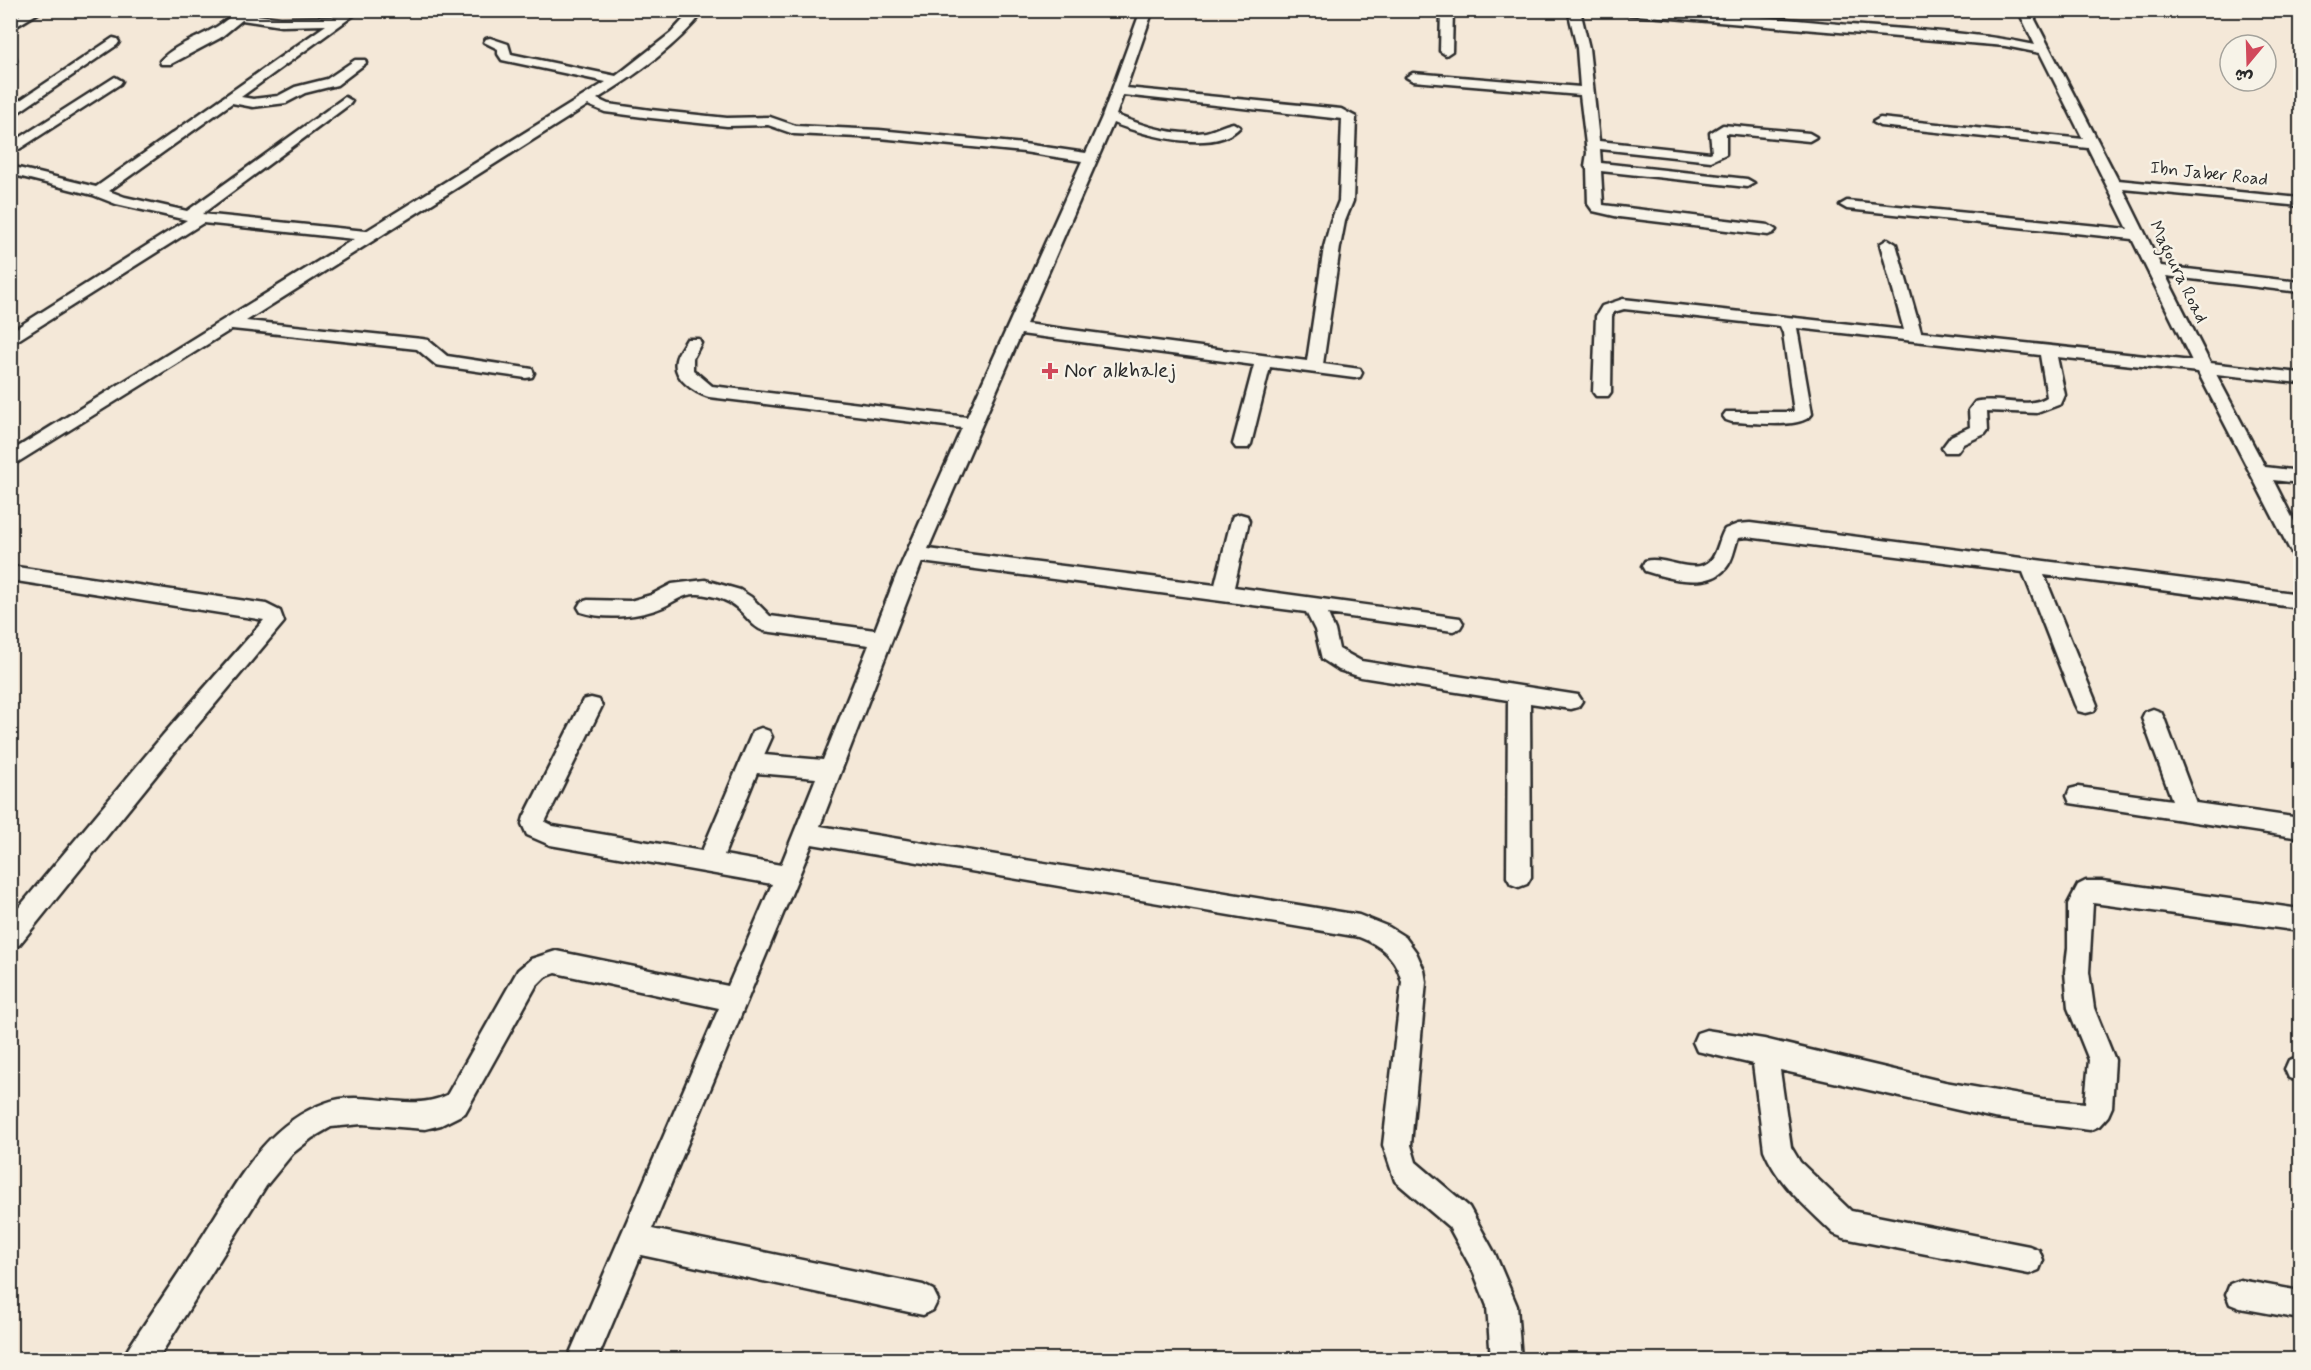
<svg xmlns="http://www.w3.org/2000/svg" width="2311" height="1370" font-family="Mynerve,'Playpen Sans Arabic',sans-serif">
	<rect width="100%" height="100%" fill="#f4e8d8"/>
	<filter id="ink" filterUnits="userSpaceOnUse"><feTurbulence type="fractalNoise" baseFrequency=".0167" numOctaves="2"/><feDisplacementMap in="SourceGraphic" scale="12" xChannelSelector="R" yChannelSelector="G"/><feConvolveMatrix kernelMatrix="1 2 1 2 8 2 1 2 1" color-interpolation-filters="sRGB"/></filter>
	<g filter="url(#ink)">
		<g fill="none" stroke-linecap="round" stroke-linejoin="round">
			<g stroke="#2b2b2b" stroke-width="5">
				<path id="minor" d="M27,10H43L10,30V21Z
					M237,10H250L247,14L281,18L337,17L346,10H361L241,97L253,99L278,96L295,87L327,79L355,60H365L366,63L337,85L305,93L286,103L253,107L232,103L109,191L125,197L187,211L345,97L352,101L350,104L202,214L366,231L606,82L502,60L498,54V49L484,42L486,39L490,38L508,44L511,54L616,76L671,33L692,10H705C676,47 636,75 597,99L608,104L651,110L727,118L770,117L796,126L879,130L1024,144L1086,153L1102,117L1141,10H1153L1126,88L1341,109L1356,117L1353,201L1345,221L1340,247L1323,364L1360,369L1362,373L1360,377L1354,378L1270,367L1251,444L1248,448H1236L1233,444L1254,365L1021,334L928,549L1215,585L1231,521L1233,516L1240,514L1247,516L1249,521L1234,587L1460,618L1463,623L1460,628L1453,631L1328,614L1335,630L1339,649L1361,661L1578,695L1582,701L1578,707L1571,709L1530,703L1531,877L1527,884L1519,887L1511,884L1507,877L1508,700L1361,677L1339,670L1322,659L1315,630L1306,612L922,562L820,826L1359,915L1389,927L1405,937L1416,952L1424,970L1426,982L1411,1145L1416,1162L1469,1207L1495,1254L1517,1306L1521,1360H1491L1487,1306L1474,1273L1449,1227L1395,1181L1383,1145L1402,982C1396,957 1382,946 1359,937L812,844L652,1229L923,1285L933,1290L938,1300L933,1310L923,1315L641,1255L597,1360H567L719,1008L556,973L545,977L536,986L465,1113L441,1125L425,1129L362,1124L331,1127L312,1138L293,1153L266,1186L157,1360H124L128,1349C153,1311 179,1273 204,1234C237,1183 264,1125 325,1103C365,1088 408,1114 447,1095L518,970L531,959L556,951L728,986L772,884L550,845L527,835L522,824L524,817L583,700L591,698L599,700L602,706L545,822L553,826L702,851L753,731L761,728L769,731L772,737L764,755L823,760L869,645L764,631C752,627 746,615 736,607C728,600 717,597 706,595C687,591 679,599 663,607C640,617 605,620 581,612L578,607L581,602L588,600L630,601L651,595L672,584L705,580L740,590L751,597L770,616L875,630L896,576L962,428L709,397C695,393 672,378 676,360C677,353 683,346 687,339H699L701,343L693,358V370L712,386L967,417L1082,161L1024,152L879,138L794,134L768,125L727,126L651,118L605,112L588,105L246,321L422,339L428,340L447,356L526,368L532,369L534,373L532,377L526,378L442,366L436,365L417,349L232,329L10,467V452L354,239L203,223L10,345V332L187,220L116,204L93,195L10,174V166L96,187L326,25L281,26L242,20L220,38L171,64H161L160,61C179,39 213,37 237,10ZM1123,95L1342,119L1339,201L1331,221L1324,247L1307,361L1026,324L1113,123C1143,135 1215,155 1240,127L1233,123C1223,125 1215,130 1206,132C1175,137 1144,126 1116,115ZM757,773L816,778L781,865L724,855Z
					M1441,10H1453L1452,51L1446,55L1440,51Z
					M1568,10H1580L1589,48L1599,141L1710,153L1712,152L1710,133L1723,125L1809,133L1816,137L1809,141L1726,133V154L1711,161L1600,149L1601,163L1747,179L1754,183L1747,187L1601,171L1603,205L1768,225L1776,230L1773,233L1768,235L1619,217L1593,211L1588,204L1587,169L1585,166L1587,153L1580,95L1413,81L1406,77L1413,73L1580,87L1577,48Z
					M1618,10C1696,10 1773,18 1850,25C1912,30 1975,32 2035,45L2018,10H2030L2118,180L2300,198V206L2123,189L2161,266L2300,282V292L2166,276L2210,363L2300,373V383L2216,374L2265,467L2300,471V483L2273,480L2300,533V557L2293,555L2290,550L2198,372L2057,357L2065,395L2061,404L2037,413L1987,411L1988,430L1985,434L1963,444L1957,452H1945L1942,448L1951,436L1970,427L1969,410L1975,402C1999,396 2026,410 2047,397L2040,355L1797,328L1812,414C1801,430 1751,422 1732,422L1726,420L1723,416L1726,412H1794L1783,333L1780,326L1624,309L1614,312L1612,316L1611,392L1608,396H1596L1593,392L1596,316L1602,306L1623,299L1904,330L1880,244L1888,239L1896,244L1921,332L2192,361L2132,239L1847,209L1840,205L1847,201L2128,229L2088,148L1880,126L1873,122L1880,118L2083,139L2040,53L2005,46L1624,14Z
					M113,38L117,39L119,42L117,45L10,118V107Z
					M10,55L15,56L16,61L10,65Z
					M115,77L122,81L120,84L10,155V144Z
					M1750,523L2300,594V608L2044,575L2097,705L2094,711L2086,713L2078,711L2075,705L2023,572L1747,537L1738,538C1734,549 1733,560 1726,568C1708,590 1667,578 1645,571L1642,566L1645,561C1664,555 1695,577 1711,560C1718,552 1719,538 1725,529L1738,524Z
					M10,566L266,604L280,611L284,622L179,747L19,945L10,948V918L163,735L264,620L10,580Z
					M2153,709L2161,712L2164,718L2196,803L2300,818V838L2070,803L2067,796L2070,789L2078,787L2172,800L2142,718L2145,712Z
					M2086,881H2102L2300,909V931L2093,903L2089,972L2094,1008L2115,1060L2112,1107L2108,1116L2099,1126L2090,1130L1994,1118L1780,1070L1791,1147L1800,1162L1851,1211L2029,1246L2039,1250L2043,1260L2039,1270L2029,1274L1844,1238L1834,1234C1807,1207 1779,1186 1764,1150L1753,1064L1697,1051L1693,1042L1697,1033L1706,1030L1764,1039L1945,1082L2042,1099L2085,1103L2089,1060L2068,1008L2065,972L2068,948V904L2078,885Z
					M2300,1056V1082L2289,1078L2285,1069L2289,1060Z
					M2240,1280L2300,1291V1319L2240,1308L2230,1304L2226,1294L2230,1284Z"/>
			</g>
			<use href="#minor" fill="#f7f3e8" fill-rule="evenodd"/>
		</g>
	</g>
	<path fill="#d1495b" stroke="#f7f3e8" stroke-width="2" d="M1047 362h6v6h6v6h-6v6h-6v-6h-6v-6h6z"/>
	<g text-anchor="middle" dominant-baseline="central" stroke-width="5" stroke-linejoin="round" paint-order="stroke">
		<g font-size="18" fill="#2b2b2b" stroke="#f7f3e8">
			<text transform="translate(2209 174) rotate(6)">Ibn Jaber Road</text>
			<text transform="translate(2178 272) rotate(64)">Magoura Road</text>
		</g>
		<g font-size="22" fill="#2b2b2b" stroke="#f7f3e8" text-anchor="start">
			<text x="1064" y="371">Nor alkhalej</text>
		</g>
	</g>
	<rect width="2311" height="1370" fill="none" stroke="#f7f3e8" stroke-width="36"/>
	<rect x="18" y="18" width="2275" height="1334" fill="none" stroke="#2b2b2b" stroke-width="2" filter="url(#ink)"/>
	<g transform="translate(2248 63) rotate(199)"><circle r="28" fill="#f7f3e8" stroke="#a5a39c" stroke-width="1.5"/>
	<path d="M0-4.5L10 22L0 15L-10 22Z" fill="#d1495b"/>
	<text y="-9" font-size="16" font-weight="bold" text-anchor="middle" fill="#2b2b2b">ش</text>
	</g>
</svg>
